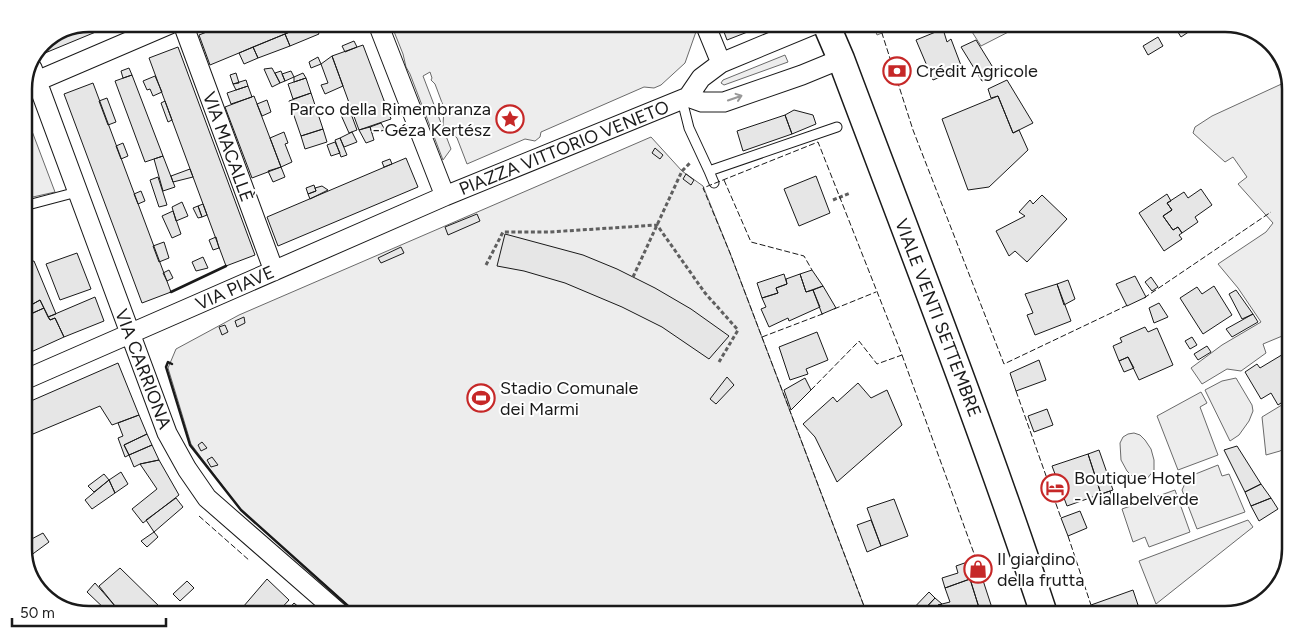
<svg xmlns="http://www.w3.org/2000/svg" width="1314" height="638" font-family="Figtree,sans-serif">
	<rect width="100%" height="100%" fill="#fff"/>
	<path fill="#ededed" stroke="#6a6a6a" d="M391,24H690L698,26L685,63L661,85L654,88L644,87L541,132L540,137L535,141L525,139L467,164L457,138L443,125L444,108L435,84L431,80L432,78L430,72L423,76L451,149L443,160L410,74L406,67L403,54Z
		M873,24H905L877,35Z
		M967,24H1024L981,46Z
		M785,55L788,62L724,85L721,83L723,80Z
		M1288,81L1290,86V338L1287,334L1263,344L1266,353L1241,371L1227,369L1202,384L1191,368L1222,345L1261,322L1238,288L1218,264L1266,232L1273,223L1238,184L1247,177L1233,157L1225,162L1193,133L1195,127L1212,116Z
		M24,110L55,192L24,199Z
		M651,137L682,171L703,186L730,253L867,614H358L241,510L191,444L168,368L176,349L239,315Z
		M1236,378L1252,405L1253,411L1249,421L1239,435L1230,441L1205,390L1222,381Z
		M1201,392L1207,403L1200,407L1218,455L1178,470L1157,416Z
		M1290,400V444L1280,451L1266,455L1262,417Z
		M1134,433L1140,435L1145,440L1151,449L1154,460V470L1146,480L1134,478L1127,471L1121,460L1120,443L1123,437L1128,434Z
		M1218,465L1222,476L1229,474L1245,512L1197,529L1182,490L1188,477Z
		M1175,490L1190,532L1149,547L1145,537L1133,542L1122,509Z
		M1248,520L1253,527L1156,604L1139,561Z"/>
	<path fill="#e6e6e6" stroke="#1a1a1a" d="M90,24H115L45,53L42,46L43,43Z
		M227,24H309L210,65L199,35Z
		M309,24H314L319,34L290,46L285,34Z
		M721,24H768L727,40Z
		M1170,24H1186L1174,31Z
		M1186,24L1190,31L1181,37L1176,29Z
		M943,29L947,42L951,39L962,68L933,80L916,40Z
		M285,34L290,46L258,58L253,47Z
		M1158,37L1163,46L1148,55L1143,46Z
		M976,40L997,74L982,81L961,47Z
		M354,41L357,47L345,52L342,46Z
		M363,45L391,119L359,130L332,56Z
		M178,47L255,255L226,266L149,58Z
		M253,47L258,58L244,64L239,53Z
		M332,56L343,86L325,94L321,85L328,83L321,64Z
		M318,57L321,64L311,68L309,62Z
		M129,68L132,75L123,78L121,71Z
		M272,68L280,83L272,87L264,69Z
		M281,71L285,81L280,83L275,73Z
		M291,71L294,77L285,81L282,74Z
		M236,73L239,83L233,84L230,75Z
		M303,73L306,78L294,82V77Z
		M132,75L163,156L145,162L115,81Z
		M155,76L162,92L153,96L150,89L147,90L143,81Z
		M306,78L311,93L293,99L288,84Z
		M246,80L248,86L236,90L233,84Z
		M1007,80L1033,123L1013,133L998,96L991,98L988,89Z
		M93,83L171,292L142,303L64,94Z
		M248,86L252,97L231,104L227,93Z
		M311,93L323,129L301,136L289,101Z
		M254,96L281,167L252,178L225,107Z
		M998,96L1013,133L1019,130L1028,150L989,187L968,190L942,119Z
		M107,98L116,122L108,125L99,101Z
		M267,100L271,112L262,116L257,104Z
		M165,101L172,120L168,122L161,103Z
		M794,110L813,115L816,124L792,134L785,115Z
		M350,111L357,130L349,133L341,115Z
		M785,115L792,134L743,151L737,131Z
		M381,123L385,130L372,133L370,127Z
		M370,127L374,140L366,143L359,130Z
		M323,129L327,142L305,149L301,136Z
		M284,132L288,143L285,144L292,162L281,167L270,138Z
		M352,132L357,142L344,147L340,138Z
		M340,138L347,155L341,157L335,140Z
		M335,142L340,153L331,156L327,145Z
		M123,143L128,156L121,159L116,146Z
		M655,148L663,155L660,159L652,153Z
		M163,156L175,187L163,191L154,159Z
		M406,158L418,187L278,246L267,217Z
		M390,159L392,164L384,167L382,162Z
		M281,167L285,177L273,182L268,171Z
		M190,169L193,177L173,182L171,176Z
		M686,174L694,180L691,185L683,179Z
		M816,176L830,213L799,226L784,189Z
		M158,177L167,205L159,207L150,180Z
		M314,185L316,191L308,194L306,188Z
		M322,186L328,190L310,199L308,194L316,191L315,188Z
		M1201,189L1212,205L1195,217L1198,222L1182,233L1178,227L1173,230L1163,216L1172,210L1167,203L1184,192L1188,198Z
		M141,191L145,201L138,204L134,194Z
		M1167,194L1171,201L1167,203L1172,210L1163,216L1173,230L1178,227L1182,233L1179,235L1182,239L1164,251L1139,213Z
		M1042,195L1067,219L1027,262L1015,251L1009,256L996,231L1025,216L1019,212L1030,200L1033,204Z
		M182,202L188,216L176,221L172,207Z
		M203,204L207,215L202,217L198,206Z
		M198,206L202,217L198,218L193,208Z
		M173,211L181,234L172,238L162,216Z
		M477,214L480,221L448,235L445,227Z
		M505,234L583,255L617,269L655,288L691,309L729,336L709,359L662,327L622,307L565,283L524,271L497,266Z
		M24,235L30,262L24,263Z
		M216,237L219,248L213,250L209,240Z
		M164,242L169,258L159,262L153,246Z
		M401,247L404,253L381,263L378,258Z
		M77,253L91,289L60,300L46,264Z
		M203,257L208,268L196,271L192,262Z
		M34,261L56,314L48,317L40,300L24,309V263Z
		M169,270L173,278L167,281L163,273Z
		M812,270L823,286L806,292L800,274Z
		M784,274L787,284L776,288L778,293L762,298L757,283Z
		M800,274L806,292L813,290L820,307L789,321L788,318L769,327L761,309L766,307L762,298L778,293L776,288L787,284L786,279Z
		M1135,276L1146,297L1127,306L1116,284Z
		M1151,277L1158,287L1152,291L1145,282Z
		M1068,280L1075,299L1064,305L1057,284Z
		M1057,284L1071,321L1035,335L1027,315L1033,313L1025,294Z
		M823,286L836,308L822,314L813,290Z
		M1214,286L1232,315L1203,334L1180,298L1197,287L1202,294Z
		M1236,290L1253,314L1242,319L1229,294Z
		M95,297L104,321L64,337L55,318L50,320L48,317Z
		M40,300L44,308L24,317V309Z
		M1159,303L1168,317L1154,323L1149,308Z
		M44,308L50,320L55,318L64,337L31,352L24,330V317Z
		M1253,314L1258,322L1232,337L1226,329Z
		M244,317L245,323L237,327L235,321Z
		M225,325L228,332L222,335L219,327Z
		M1145,327L1148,332L1157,328L1173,365L1139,380L1128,357L1119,361L1113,346L1122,342L1120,338Z
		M24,330L31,352L24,355Z
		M817,332L828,360L806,369L808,374L790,380L779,347Z
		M1192,337L1197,345L1190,349L1185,341Z
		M1207,346L1211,352L1198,360L1194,354Z
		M1290,350V386L1286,388L1290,397L1278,405L1271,393L1261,399L1245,372L1257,364L1260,368Z
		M1128,357L1134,368L1124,372L1119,361Z
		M1039,360L1046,380L1016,391L1010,373Z
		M118,363L139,415L112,425L100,406L33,434L24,413V404Z
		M727,377L734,385L716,404L710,399Z
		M805,378L811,390L791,410L784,390Z
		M858,383L871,398L887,390L902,425L837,482L815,437L803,424L833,397L837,402Z
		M1047,409L1053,425L1034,432L1028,416Z
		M139,415L147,434L124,445L129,455L125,457L118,438L123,436L118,423Z
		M147,434L152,445L129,455L124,445Z
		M202,442L207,448L201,451L198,445Z
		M152,445L159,460L140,464L134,467L129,455Z
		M1237,446L1261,484L1245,492L1224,450Z
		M1099,450L1113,490L1101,494L1088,454Z
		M1088,454L1101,494L1067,506L1052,466Z
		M212,457L218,465L211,467L207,460Z
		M159,460L179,495L143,523L132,509L157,489L140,464Z
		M121,472L128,484L115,493L109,480Z
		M104,474L109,480L94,492L88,486Z
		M109,480L115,493L92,509L85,500Z
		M1261,484L1271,498L1251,506L1245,492Z
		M1110,491L1113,499L1102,503L1099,495Z
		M176,498L183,507L154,532L146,520Z
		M1271,498L1278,509L1259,521L1251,506Z
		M894,499L908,536L881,546L867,508Z
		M1080,511L1087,528L1068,536L1061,518Z
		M871,520L881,546L867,552L857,525Z
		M154,532L158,537L147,547L141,541Z
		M43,533L49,542L30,556L24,543Z
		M976,559L994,614H981L970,579L945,588L942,578L958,573L956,566Z
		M120,568L163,610L159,614H124L115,606L99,586Z
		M267,579L289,600L276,614H237Z
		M970,579L981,614H941L938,605L950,602L945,588Z
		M187,581L194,588L180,601L173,594Z
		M95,583L115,606L108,612L87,592Z
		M1133,590L1141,614H1094L1091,605Z
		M929,592L935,598L920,614H908Z
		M935,598L942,604L938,605L941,614H920Z
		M294,603L301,609L303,607L305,609L301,614H288L286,612Z"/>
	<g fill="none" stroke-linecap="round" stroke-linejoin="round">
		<g stroke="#1a1a1a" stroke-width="11">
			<path id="service" d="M682,100L689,128L709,171L837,127
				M709,171L714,183
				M24,206L77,192"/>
		</g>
		<g stroke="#1a1a1a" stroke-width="21">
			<path id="minor" d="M183,24L274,271
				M378,24L445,196
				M705,24L721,63
				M32,68L167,433L187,469L207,498L340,614
				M37,81L170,24
				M688,97L702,102H724L802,75L841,59
				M24,380L445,196L688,97L701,78L721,63L815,24"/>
		</g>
		<g stroke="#1a1a1a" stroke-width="29">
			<path id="secondary" d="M826,24L841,59C910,243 982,427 1044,614"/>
		</g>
		<path stroke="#5f5f5f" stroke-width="3" stroke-dasharray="4 2.5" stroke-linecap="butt" d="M204,29L218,24
			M833,200L850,193
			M486,265L503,232H550L657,225L705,293L738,330L719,362
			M633,277L682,171L690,163"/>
		<use href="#service" stroke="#fff" stroke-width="9"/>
		<use href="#minor" stroke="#fff" stroke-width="19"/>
		<use href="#secondary" stroke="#fff" stroke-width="26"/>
		<path stroke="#1a1a1a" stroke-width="1" stroke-dasharray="6 2.5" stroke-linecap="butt" d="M879,24L913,130L1004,364L1128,305
			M724,180L751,242L804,256L812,270
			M1144,298L1271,212
			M834,309L876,292
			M762,337L825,313
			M902,355L976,559
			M811,390L859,341L877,364L902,355L818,142L703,188L730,253L867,614
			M1016,391L1061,518
			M199,516L250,561
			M1068,536L1091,605"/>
		<path stroke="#1a1a1a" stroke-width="2.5" d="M171,292L226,266
			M172,364L168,362L166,367L190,445L241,510L357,614"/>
	</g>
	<defs><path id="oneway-shaft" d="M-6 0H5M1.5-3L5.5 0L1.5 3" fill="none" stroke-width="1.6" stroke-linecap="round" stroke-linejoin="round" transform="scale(1.25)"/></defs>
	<use stroke="#989898" href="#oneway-shaft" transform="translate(735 98) rotate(-19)"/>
	<defs>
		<g id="bank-ring" transform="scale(1.4375)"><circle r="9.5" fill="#fff" stroke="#c62828" stroke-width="1.5"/><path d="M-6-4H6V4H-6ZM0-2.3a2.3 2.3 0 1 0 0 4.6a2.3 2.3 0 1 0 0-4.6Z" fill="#c62828"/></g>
		<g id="sight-ring" transform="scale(1.4375)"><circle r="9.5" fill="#fff" stroke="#c62828" stroke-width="1.5"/><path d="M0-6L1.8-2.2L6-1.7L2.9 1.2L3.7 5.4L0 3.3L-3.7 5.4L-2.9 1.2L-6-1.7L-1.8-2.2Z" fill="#c62828"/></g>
		<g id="stadium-ring" transform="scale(1.4375)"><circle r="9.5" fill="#fff" stroke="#c62828" stroke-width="1.5"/><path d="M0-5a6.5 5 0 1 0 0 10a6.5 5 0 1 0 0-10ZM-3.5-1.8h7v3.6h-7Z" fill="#c62828"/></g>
		<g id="hotel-ring" transform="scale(1.4375)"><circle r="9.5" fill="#fff" stroke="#c62828" stroke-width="1.5"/><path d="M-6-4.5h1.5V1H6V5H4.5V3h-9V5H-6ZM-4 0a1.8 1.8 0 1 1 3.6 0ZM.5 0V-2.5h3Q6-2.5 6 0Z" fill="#c62828"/></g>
		<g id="shop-ring" transform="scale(1.4375)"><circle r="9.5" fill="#fff" stroke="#c62828" stroke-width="1.5"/><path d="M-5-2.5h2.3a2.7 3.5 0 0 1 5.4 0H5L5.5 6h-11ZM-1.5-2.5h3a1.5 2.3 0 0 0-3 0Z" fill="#c62828"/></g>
	</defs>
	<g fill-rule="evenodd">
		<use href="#bank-ring" x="897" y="71"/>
		<use href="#sight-ring" x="510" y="119"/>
		<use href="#stadium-ring" x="481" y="398"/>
		<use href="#hotel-ring" x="1055" y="488"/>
		<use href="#shop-ring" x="978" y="569"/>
	</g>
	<g text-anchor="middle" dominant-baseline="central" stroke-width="4" stroke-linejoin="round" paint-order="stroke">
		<g font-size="18" fill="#1a1a1a" stroke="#fff" text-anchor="start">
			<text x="916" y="71">Crédit Agricole</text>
			<text x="491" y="109" text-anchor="end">Parco della Rimembranza<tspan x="491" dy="21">- Géza Kertész</tspan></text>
			<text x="500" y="388">Stadio Comunale<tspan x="500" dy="21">dei Marmi</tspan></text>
			<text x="1074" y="478">Boutique Hotel<tspan x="1074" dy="21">- Viallabelverde</tspan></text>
			<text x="997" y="559">Il giardino<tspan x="997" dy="21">della frutta</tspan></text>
		</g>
		<g font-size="18" fill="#1a1a1a" stroke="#fff">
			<text transform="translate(228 147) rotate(70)">VIA MACALLÈ</text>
			<text transform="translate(564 148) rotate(-22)">PIAZZA VITTORIO VENETO</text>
			<text transform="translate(235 288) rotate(-24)">VIA PIAVE</text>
			<text transform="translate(938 318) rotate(69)">VIALE VENTI SETTEMBRE</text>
			<text transform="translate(143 369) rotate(69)">VIA CARRIONA</text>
		</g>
	</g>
	<path d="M0 0H1314V638H0ZM89 32H1225A57 57 0 0 1 1282 89V549A57 57 0 0 1 1225 606H89A57 57 0 0 1 32 549V89A57 57 0 0 1 89 32Z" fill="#fff" fill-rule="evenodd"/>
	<path fill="none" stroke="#1a1a1a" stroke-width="2.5" d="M89 32H1225A57 57 0 0 1 1282 89V549A57 57 0 0 1 1225 606H89A57 57 0 0 1 32 549V89A57 57 0 0 1 89 32Z"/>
	<path d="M12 618v8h154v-8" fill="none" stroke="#1a1a1a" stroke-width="2.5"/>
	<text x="20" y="618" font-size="15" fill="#1a1a1a" stroke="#ffffff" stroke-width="4" paint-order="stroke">50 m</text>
</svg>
